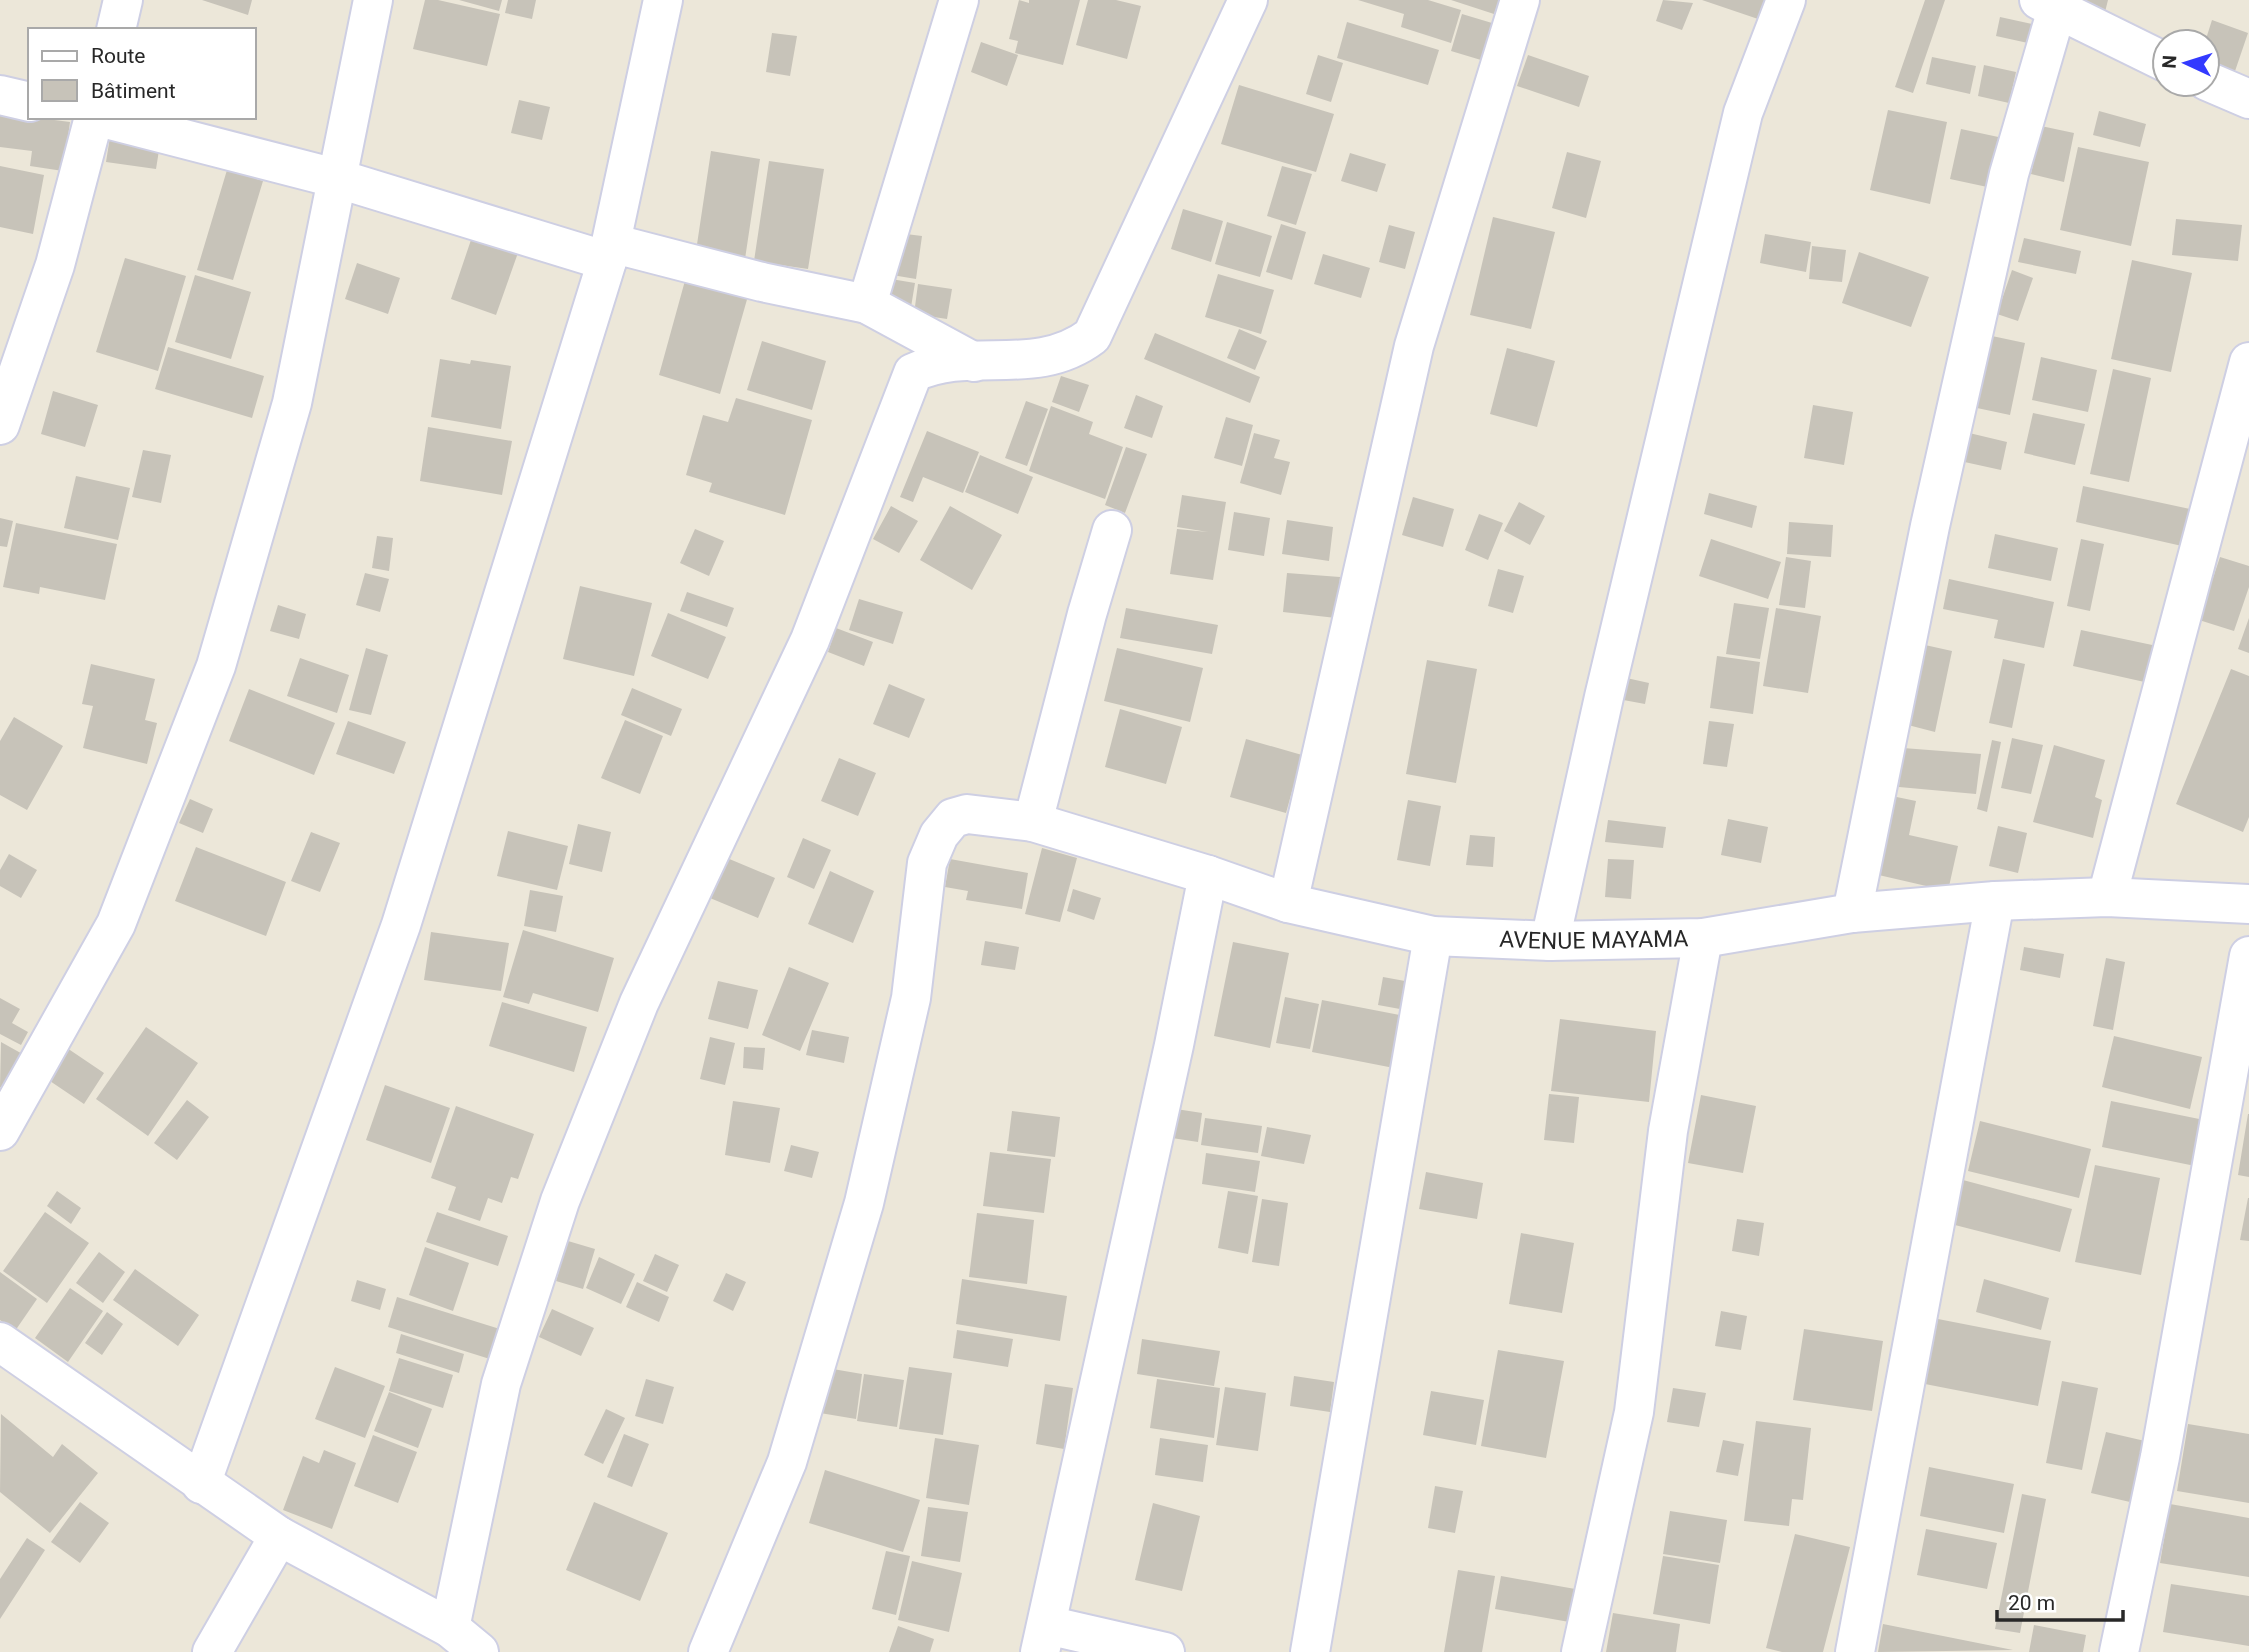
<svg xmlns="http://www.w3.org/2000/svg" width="2249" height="1652" font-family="Roboto,sans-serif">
	<rect width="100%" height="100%" fill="#ece7d9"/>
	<path fill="#c7c3b9" d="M202,0H252L248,15Z
		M425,0H438L500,14L487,66L413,49Z
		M459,0H502L499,11Z
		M508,0H536L532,19L505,13Z
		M1019,0L1029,3V0H1080L1063,65L1015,53L1018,41L1009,39Z
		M1088,0H1116L1141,6L1127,59L1076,45Z
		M1358,0H1428L1461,10L1451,43L1401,27L1404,14Z
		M1451,0H1499L1494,14Z
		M1663,0L1693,3L1682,30L1656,21Z
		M1702,0H1768L1761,20Z
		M1925,0H1945L1913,93L1895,87Z
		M2074,0H2108L2105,12Z
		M1462,14L1492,23L1481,60L1451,51Z
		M2000,17L2032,24L2028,43L1996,36Z
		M2212,20L2248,33L2233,77L2207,68L2205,42Z
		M1347,22L1439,50L1428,85L1337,58Z
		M772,33L797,36L790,76L766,72Z
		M981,42L1018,55L1007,86L971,72Z
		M1318,55L1343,63L1331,102L1306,94Z
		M1528,55L1589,76L1579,107L1517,86Z
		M1932,57L1976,66L1970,94L1926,84Z
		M1984,65L2016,72L2009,103L1978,96Z
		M1239,85L1334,114L1316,172L1221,144Z
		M519,100L550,107L542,140L511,133Z
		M1888,110L1947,122L1930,204L1870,190Z
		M2099,111L2146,124L2140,147L2093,135Z
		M0,113L70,122L63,171L30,166L32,151L0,147Z
		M2041,126L2074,133L2064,182L2031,174Z
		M1961,129L2003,138L1992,188L1950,179Z
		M110,137L160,144L156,169L106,162Z
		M2078,147L2149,162L2131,246L2060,230Z
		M711,151L760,159L745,259L696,251Z
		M1567,152L1601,161L1586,218L1552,208Z
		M1350,153L1386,164L1377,192L1341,181Z
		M769,161L824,169L808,269L754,261Z
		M0,166L44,175L33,234L0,227Z
		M1282,166L1312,174L1296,225L1267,216Z
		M227,170L263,181L233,280L197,270Z
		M1183,209L1223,221L1211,262L1171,249Z
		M1493,217L1555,232L1531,329L1470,315Z
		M2176,219L2242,225L2238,261L2172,255Z
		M1227,222L1272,236L1260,277L1215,264Z
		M1281,224L1306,232L1292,280L1266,272Z
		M1389,225L1415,232L1405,269L1379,262Z
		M898,233L922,236L916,279L892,275Z
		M473,234L519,250L496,315L451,299Z
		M1765,234L1811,242L1806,272L1760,263Z
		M2024,238L2081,251L2076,274L2018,262Z
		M1812,246L1846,250L1842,282L1809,279Z
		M1859,252L1929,277L1911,327L1842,303Z
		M1323,254L1370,268L1361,298L1314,284Z
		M125,258L186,276L158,371L96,352Z
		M2132,260L2192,273L2171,372L2111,359Z
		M357,263L400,278L388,314L345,299Z
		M2012,270L2033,278L2018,321L1997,314Z
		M1218,274L1274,290L1261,334L1205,317Z
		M195,275L251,292L231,359L175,342Z
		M686,277L748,296L720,394L659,375Z
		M891,279L915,283L911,307L887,304Z
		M918,284L952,289L947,319L914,314Z
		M1239,329L1267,341L1255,370L1227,358Z
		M1155,333L1260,377L1250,403L1144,359Z
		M1992,336L2025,343L2010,415L1977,408Z
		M762,341L826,361L812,410L747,390Z
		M168,347L264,376L252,418L155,389Z
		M1507,348L1555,361L1537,427L1490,414Z
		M2041,357L2097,370L2088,412L2032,400Z
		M440,359L470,364L471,360L511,366L501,429L431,417Z
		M2113,369L2151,378L2129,482L2090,474Z
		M1061,376L1089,385L1079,412L1052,402Z
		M53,391L98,405L85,447L41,434Z
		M1136,395L1163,406L1152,438L1124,428Z
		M736,398L812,420L785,515L709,492L712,483L686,475L703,415L728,422Z
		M1026,401L1048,409L1027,466L1005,458Z
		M1813,405L1853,412L1844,465L1804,458Z
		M1051,406L1093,422L1089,434L1123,447L1105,499L1029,471Z
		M2033,413L2085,424L2075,465L2024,453Z
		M1226,417L1253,425L1242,466L1214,458Z
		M428,427L512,441L502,495L420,481Z
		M927,431L979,452L963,493L923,477L913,502L900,497Z
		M1965,432L2007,442L2001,470L1960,461Z
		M1254,433L1280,440L1274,458L1290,462L1281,495L1240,483Z
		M1126,447L1147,454L1125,513L1105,505Z
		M143,450L171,455L161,503L132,497Z
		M980,455L1033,477L1018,514L965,492Z
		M76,476L130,488L118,540L64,528Z
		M2083,486L2190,509L2182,546L2076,522Z
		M1709,493L1757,506L1752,528L1704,514Z
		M1182,495L1226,502L1213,580L1170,574L1177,529L1208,532L1177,527Z
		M1413,497L1454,509L1443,547L1402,535Z
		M1519,502L1545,516L1530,545L1504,531Z
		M891,506L918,521L899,553L873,539Z
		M950,506L1002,535L972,590L920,560Z
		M1234,512L1270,518L1264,556L1228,550Z
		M1479,514L1503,523L1488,560L1465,550Z
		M0,518L13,521L7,547L0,546Z
		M1287,520L1333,527L1329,561L1282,554Z
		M1789,522L1833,525L1831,557L1787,554Z
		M16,523L117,544L105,600L40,587L39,594L3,587Z
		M695,529L724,541L709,576L680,563Z
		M1995,534L2058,548L2051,581L1988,568Z
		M377,536L393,538L389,571L372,568Z
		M1711,539L1781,562L1768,599L1699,576Z
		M2081,539L2104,544L2090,611L2067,606Z
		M1786,557L1811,561L1805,608L1779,605Z
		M2220,557L2249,566V587L2234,631L2199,620Z
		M1498,569L1524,576L1513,613L1488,606Z
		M365,573L389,579L380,612L356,605Z
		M1287,573L1340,577L1336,618L1283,612Z
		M1949,579L2054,602L2044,648L1994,638L1998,620L1943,609Z
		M580,586L652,603L634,676L563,659Z
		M687,592L734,608L727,627L680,611Z
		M859,599L903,612L893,644L849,630Z
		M1734,603L1769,608L1760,659L1726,654Z
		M278,605L306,614L299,639L270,631Z
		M1126,608L1218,625L1212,654L1120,638Z
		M1776,608L1821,616L1808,693L1763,686Z
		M668,613L726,637L708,679L651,656Z
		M2249,618V653L2238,649Z
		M836,628L873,642L864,666L828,652Z
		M2081,630L2157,646L2149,683L2073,666Z
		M1925,645L1952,651L1935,732L1908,725Z
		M366,648L388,655L371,715L349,710Z
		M1117,648L1203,668L1190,722L1104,701Z
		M1717,656L1760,662L1753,714L1710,708Z
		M300,658L349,675L337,713L287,696Z
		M2003,659L2025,664L2012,728L1989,723Z
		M1427,660L1477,669L1456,783L1406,774Z
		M91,664L155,679L145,720L157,723L147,764L83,748L93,706L82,704Z
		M2231,669L2249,676V817L2243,832L2176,804Z
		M1622,677L1649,683L1645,704L1618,699Z
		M889,684L925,699L909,738L873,724Z
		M632,688L682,709L671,736L621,715Z
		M249,689L335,723L314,775L229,741Z
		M1120,709L1182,727L1166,784L1105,767Z
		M14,717L63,746L27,810L0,795V741Z
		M625,720L663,736L640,794L601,778Z
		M348,721L406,742L394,774L336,754Z
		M1709,721L1734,724L1727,767L1703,764Z
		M2012,738L2043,745L2031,794L2001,788Z
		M1246,739L1302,755L1286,813L1230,797Z
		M1992,740L2001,742L1987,812L1977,809Z
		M2054,745L2105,760L2095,797L2102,800L2093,838L2033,822Z
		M1903,748L1981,754L1976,794L1899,787Z
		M839,758L876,773L858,816L821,801Z
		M1887,795L1916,801L1909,835L1958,846L1948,891L1870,873Z
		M190,799L213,809L203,833L179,823Z
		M1408,800L1441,806L1430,866L1397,860Z
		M1728,819L1768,827L1761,863L1721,855Z
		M1608,820L1666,827L1663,848L1605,842Z
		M578,824L611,832L602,872L569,864Z
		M1998,826L2027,833L2018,873L1989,866Z
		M508,831L568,846L557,890L497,876Z
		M311,832L340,843L320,892L291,881Z
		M1470,835L1495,837L1493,867L1466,865Z
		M803,838L831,850L814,889L787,877Z
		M196,847L286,882L266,936L175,901Z
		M1042,848L1077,858L1060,922L1025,914Z
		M9,854L37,870L21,898L0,886V870Z
		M727,858L775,878L758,918L710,898Z
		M950,859L1028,873L1022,909L966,900L968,891L945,887Z
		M1608,859L1634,860L1631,899L1605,897Z
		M830,871L874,891L853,943L808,924Z
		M1073,889L1101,898L1094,920L1067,911Z
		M530,890L563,896L556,932L524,926Z
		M523,930L614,958L598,1012L533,993L529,1004L503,997Z
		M431,932L509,943L501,991L424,980Z
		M985,941L1019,947L1015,970L981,965Z
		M1233,942L1289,953L1270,1048L1214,1036Z
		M2024,947L2064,954L2060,978L2020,970Z
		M2106,958L2125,962L2113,1030L2093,1026Z
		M789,967L829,983L800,1051L762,1035Z
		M1383,977L1416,983L1411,1011L1378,1005Z
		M718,981L758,990L748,1029L708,1019Z
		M1285,997L1319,1004L1310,1049L1276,1043Z
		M0,998L20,1009L12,1023L28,1032L21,1045L0,1034Z
		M1322,1000L1410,1017L1399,1069L1312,1052Z
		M502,1002L587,1027L574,1072L489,1046Z
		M1560,1019L1656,1031L1649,1102L1551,1091Z
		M146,1027L198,1063L148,1136L96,1099Z
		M812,1030L849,1037L844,1063L806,1055Z
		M2114,1036L2202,1057L2190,1109L2102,1087Z
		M710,1037L735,1043L725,1085L700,1079Z
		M1,1042L26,1056L7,1091L0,1087Z
		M744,1047L765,1048L763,1070L743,1068Z
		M67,1048L104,1073L84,1104L47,1079Z
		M385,1085L450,1108L431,1163L366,1140Z
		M1549,1094L1579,1097L1574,1143L1544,1140Z
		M1701,1095L1756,1106L1743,1173L1688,1163Z
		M187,1100L209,1117L177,1160L154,1143Z
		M733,1101L780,1108L770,1163L725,1155Z
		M2111,1101L2209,1121L2200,1167L2102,1147Z
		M456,1106L534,1134L518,1179L511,1177L502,1203L488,1198L480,1221L448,1210L456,1187L431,1178Z
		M1176,1109L1202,1113L1198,1142L1172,1138Z
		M1012,1111L1060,1117L1055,1157L1007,1151Z
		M2248,1114H2249V1177L2238,1175Z
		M1205,1118L1262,1126L1258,1153L1201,1145Z
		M1980,1121L2091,1149L2079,1198L1968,1171Z
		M1267,1127L1311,1135L1304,1164L1261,1156Z
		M791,1145L819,1152L812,1178L784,1171Z
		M990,1152L1051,1159L1044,1213L983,1206Z
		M1206,1153L1260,1161L1255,1192L1202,1184Z
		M2095,1165L2160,1178L2141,1275L2075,1262Z
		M1426,1172L1483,1183L1477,1219L1419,1209Z
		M1963,1180L2072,1209L2060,1252L1951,1224Z
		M57,1191L81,1208L71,1224L47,1206Z
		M1228,1191L1258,1196L1248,1254L1218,1248Z
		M2248,1198H2249V1241L2240,1240Z
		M1262,1199L1288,1203L1279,1266L1252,1262Z
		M45,1212L89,1243L47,1303L3,1271Z
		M437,1212L508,1236L498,1266L426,1242Z
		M977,1213L1034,1220L1027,1284L969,1277Z
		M1737,1219L1764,1223L1759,1256L1732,1251Z
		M1521,1233L1574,1243L1562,1313L1509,1304Z
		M568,1241L595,1249L583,1289L556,1281Z
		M425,1247L469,1263L453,1311L409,1295Z
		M99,1252L125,1272L103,1303L76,1283Z
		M655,1254L679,1265L667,1292L643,1281Z
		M599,1257L635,1274L621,1304L586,1288Z
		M135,1269L199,1315L178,1346L113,1300Z
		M0,1272L37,1299L15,1331L0,1320Z
		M726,1273L746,1282L733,1311L713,1301Z
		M962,1279L1067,1296L1060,1341L956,1324Z
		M1984,1279L2049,1298L2041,1330L1976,1312Z
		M357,1280L386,1289L380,1310L351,1301Z
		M637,1282L669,1297L659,1322L626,1307Z
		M70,1288L103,1311L68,1362L35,1338Z
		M397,1297L503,1330L493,1360L388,1327Z
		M552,1309L594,1328L581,1356L539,1337Z
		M1721,1311L1747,1316L1741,1350L1715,1346Z
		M107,1312L123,1324L102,1355L85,1343Z
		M1938,1319L2051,1341L2038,1406L1925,1384Z
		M1804,1329L1883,1341L1872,1411L1793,1400Z
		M957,1330L1013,1339L1008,1367L953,1358Z
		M401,1334L464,1354L459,1373L396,1353Z
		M1142,1339L1220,1351L1214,1386L1137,1374Z
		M1498,1350L1564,1361L1546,1458L1481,1446Z
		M399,1358L453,1375L443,1408L389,1391Z
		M335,1367L385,1386L365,1438L315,1419Z
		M821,1367L862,1374L856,1419L814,1412Z
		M909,1367L952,1373L943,1435L899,1429Z
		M864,1374L904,1380L897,1427L857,1421Z
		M1294,1376L1334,1382L1330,1412L1290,1406Z
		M646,1379L674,1387L663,1424L635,1416Z
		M1157,1379L1220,1388L1214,1438L1150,1428Z
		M2062,1381L2098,1388L2082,1470L2046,1463Z
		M1045,1384L1073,1388L1064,1449L1036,1444Z
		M1225,1387L1266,1393L1258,1451L1216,1445Z
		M1673,1388L1706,1393L1699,1427L1667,1422Z
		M1431,1391L1484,1400L1476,1445L1423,1435Z
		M389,1392L432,1409L418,1448L374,1431Z
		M606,1409L625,1418L603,1464L584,1455Z
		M1,1414L53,1457L62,1444L98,1473L50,1533L0,1492Z
		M1756,1421L1811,1428L1803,1500L1792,1499L1789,1526L1744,1521Z
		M2188,1424L2249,1434V1503L2177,1491Z
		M2106,1432L2145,1441L2130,1502L2091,1493Z
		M624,1434L649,1444L632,1487L607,1477Z
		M373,1435L417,1452L398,1503L354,1486Z
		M935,1438L979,1445L969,1505L926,1498Z
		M1160,1438L1208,1445L1203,1482L1155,1475Z
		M1723,1440L1744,1444L1738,1476L1716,1472Z
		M324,1450L356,1463L332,1529L283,1510L303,1456L319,1463Z
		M1929,1467L2014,1484L2004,1533L1920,1516Z
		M825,1470L920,1500L903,1552L809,1523Z
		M1435,1486L1463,1491L1455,1533L1428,1528Z
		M2022,1494L2046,1499L2020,1633L1995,1629Z
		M80,1502L109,1523L80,1563L51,1542Z
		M594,1502L668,1533L640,1601L566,1570Z
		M1153,1503L1200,1516L1182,1591L1135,1580Z
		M2170,1504L2249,1518V1577L2160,1563Z
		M928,1507L968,1512L960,1562L921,1556Z
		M1670,1511L1727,1520L1720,1563L1663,1554Z
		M1926,1529L1997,1543L1987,1589L1917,1575Z
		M1795,1534L1850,1547L1823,1652H1782L1766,1648Z
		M27,1538L45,1550L0,1619V1579Z
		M886,1551L910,1556L896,1615L872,1609Z
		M1663,1556L1719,1565L1710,1624L1653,1614Z
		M912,1561L962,1573L949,1632L898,1620Z
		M1458,1570L1495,1576L1482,1652H1444Z
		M1501,1576L1581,1590L1575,1623L1495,1609Z
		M2171,1584L2249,1596V1646L2163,1632Z
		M1613,1613L1680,1624L1676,1652H1606Z
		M1883,1624L2013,1650L1878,1652Z
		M2034,1625L2086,1635L2083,1652H2029Z
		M898,1626L934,1639L930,1652H889Z"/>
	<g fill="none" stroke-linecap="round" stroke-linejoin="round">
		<g stroke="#cecfe3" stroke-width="42">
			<g id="street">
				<path d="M2039,0L2165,62"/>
				<path d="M116,30L123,0"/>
				<path d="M2207,81L2249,99"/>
				<path d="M0,95L30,102"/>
				<path d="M99,117L339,179L607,261"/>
				<path d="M611,243L762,282L867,304L974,362"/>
				<path d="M867,304L959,0"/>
				<path d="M0,425L55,265L94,117"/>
				<path d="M1033,822L1087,614L1112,530"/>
				<path d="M2107,897L2249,362"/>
				<path d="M1288,903L1414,346L1520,0"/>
				<path d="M1852,913L1930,526L2009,174L2057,9"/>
				<path d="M1550,941L1604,697L1743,113L1786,0"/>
				<path d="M0,1131L116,924L216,666L292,403L373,0"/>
				<path d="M0,1342L279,1536L450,1628L479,1652"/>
				<path d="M201,1484L401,925L607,261L663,0"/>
				<path d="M1047,1625L1165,1652"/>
				<path d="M450,1628L501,1384L560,1201L639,1003L810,640L913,373C972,345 1035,379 1092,336L1248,0"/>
				<path d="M212,1652L279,1536"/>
				<path id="s1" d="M708,1652L787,1462L864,1203L911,998L927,863L939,835L953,818L967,814L1033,822L1208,875L1288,903L1433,936L1550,941L1703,938L1852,913L1995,901L2107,897L2249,904"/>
				<path d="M1040,1652L1174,1045L1208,875"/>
				<path d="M1310,1652L1433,936"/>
				<path d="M1581,1652L1634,1412L1668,1131L1703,938"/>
				<path d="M1855,1652L1995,901"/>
				<path d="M2119,1652L2160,1457L2249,956"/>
			</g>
		</g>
		<use href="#street" stroke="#fff" stroke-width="38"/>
	</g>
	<g text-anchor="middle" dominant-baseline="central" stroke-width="6" stroke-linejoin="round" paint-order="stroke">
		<g font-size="23" fill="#282828" stroke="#fff">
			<text stroke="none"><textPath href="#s1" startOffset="1533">AVENUE MAYAMA</textPath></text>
		</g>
	</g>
	<rect x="28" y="28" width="228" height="91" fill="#ffffff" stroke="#a9a9a9" stroke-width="2"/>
	<rect x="42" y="51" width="35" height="10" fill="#ffffff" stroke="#a9a9a9" stroke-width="2"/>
	<text x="91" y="63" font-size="21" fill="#282828">Route</text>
	<rect x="42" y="80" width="35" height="21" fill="#c7c3b9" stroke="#a9a9a9" stroke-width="2"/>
	<text x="91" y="98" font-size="21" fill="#282828">Bâtiment</text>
	<g transform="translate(2186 63) rotate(274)"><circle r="33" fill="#ffffff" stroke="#a9a9a9" stroke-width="2"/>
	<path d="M0-5L12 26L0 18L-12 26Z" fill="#333aff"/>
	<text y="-10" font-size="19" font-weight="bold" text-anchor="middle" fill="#282828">N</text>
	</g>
	<path d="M1997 1610v10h126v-10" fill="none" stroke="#282828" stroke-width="3.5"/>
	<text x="2008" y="1610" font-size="21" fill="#282828" stroke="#ffffff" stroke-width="5" paint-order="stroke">20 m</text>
</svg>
